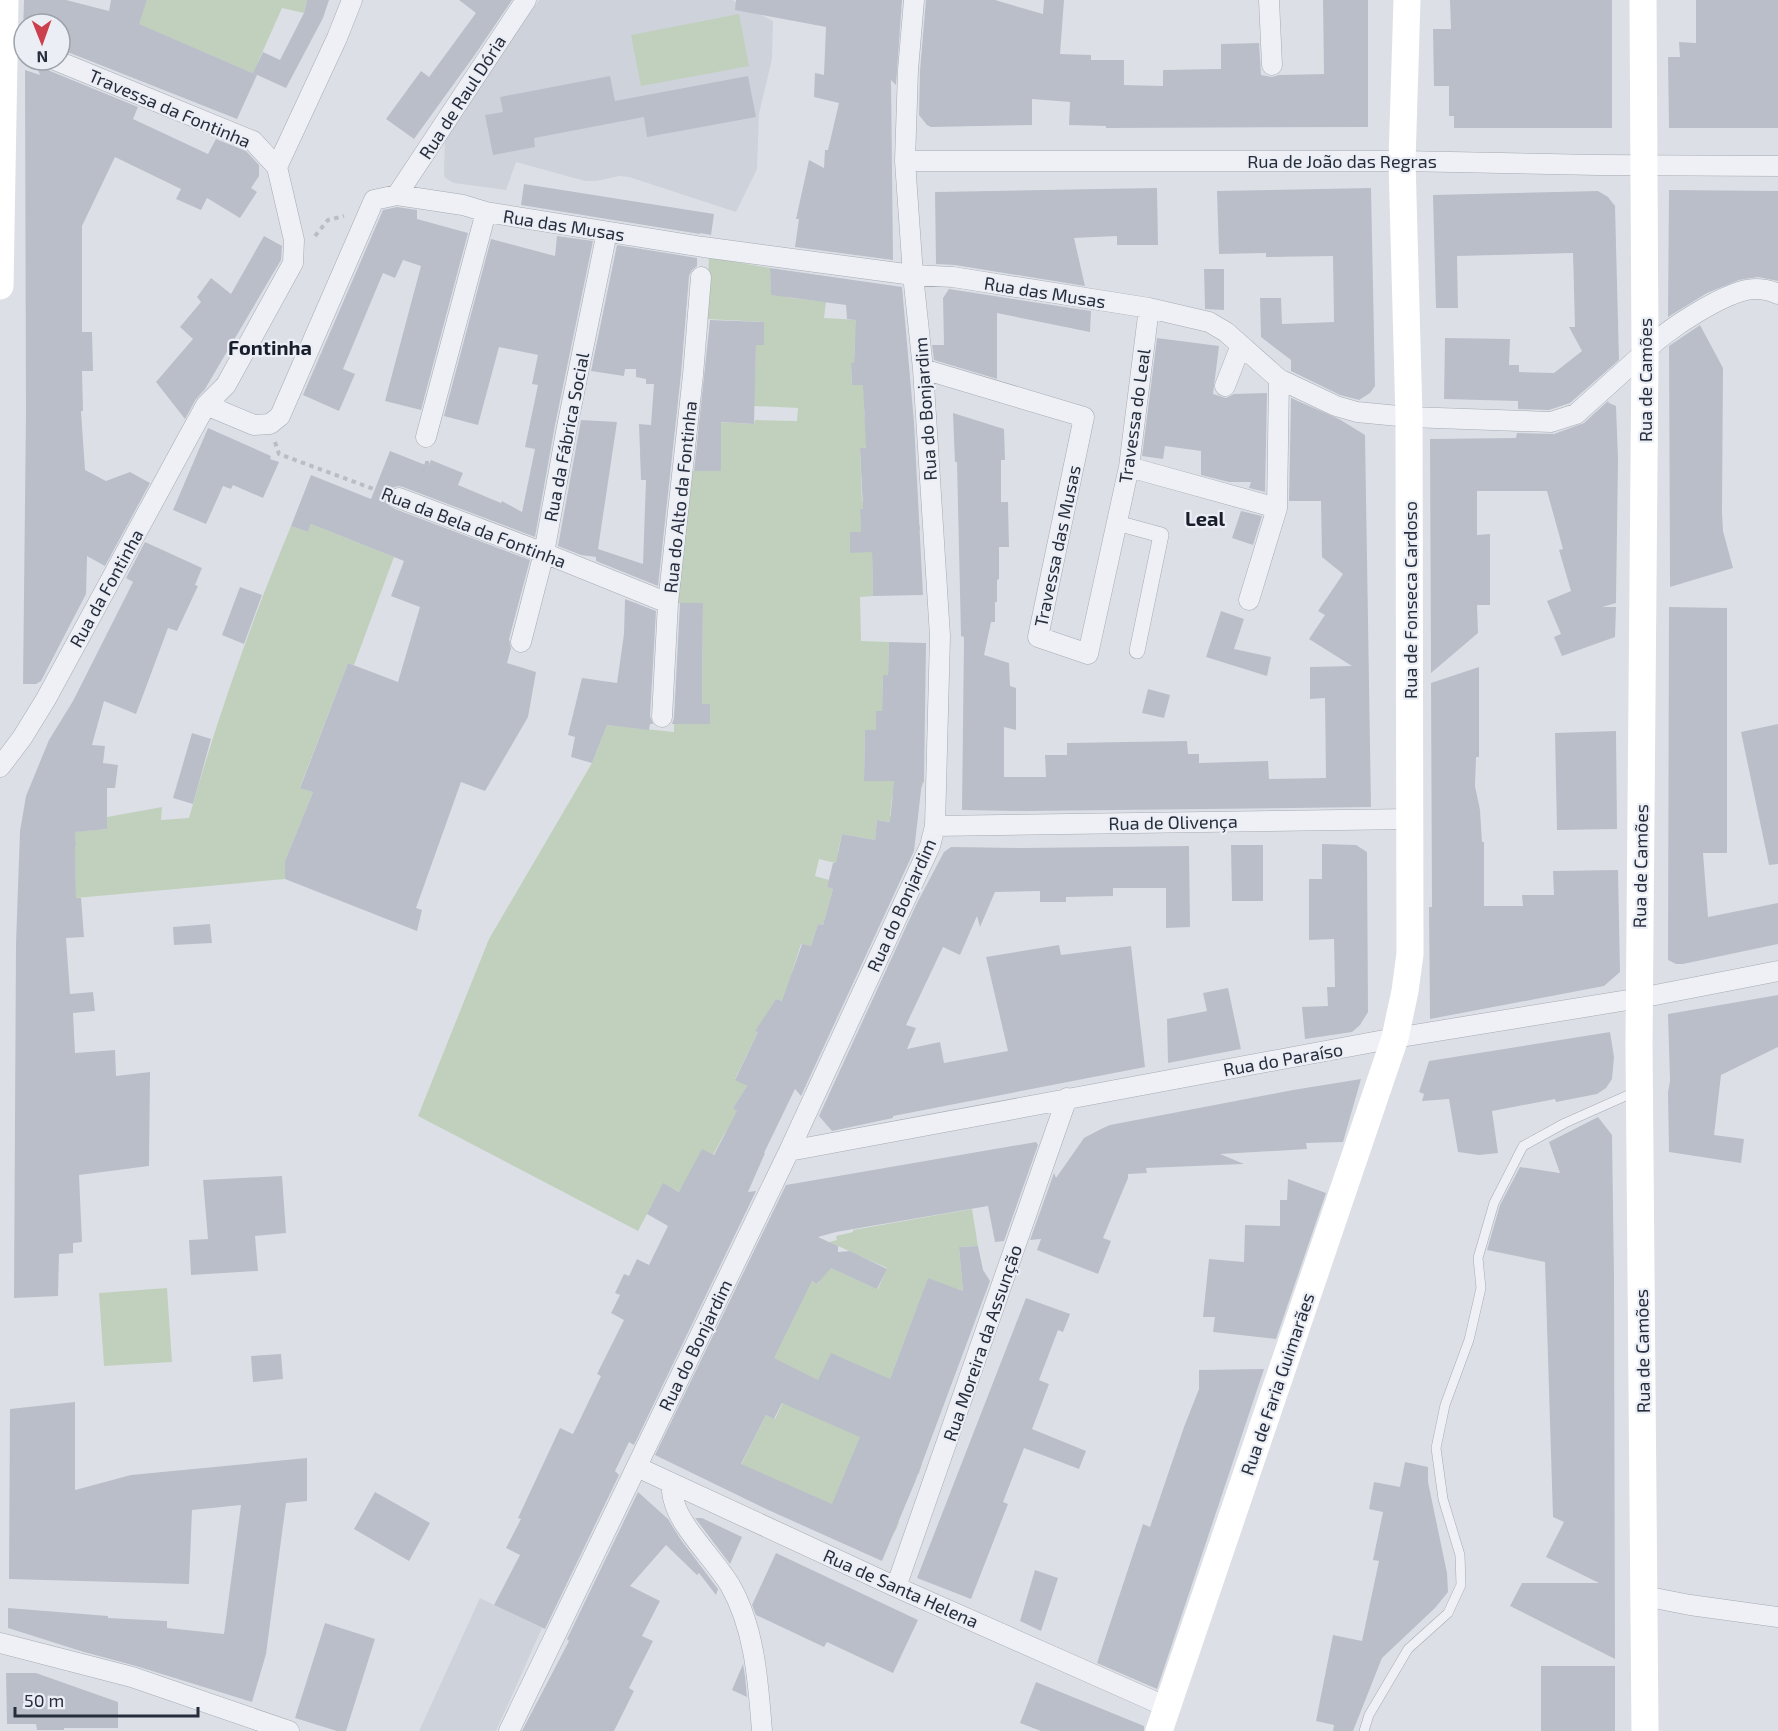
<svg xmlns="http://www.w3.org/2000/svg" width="1778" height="1731" font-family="'Exo 2',sans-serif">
	<rect width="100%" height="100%" fill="#dce0e6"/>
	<path fill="#ced2db" d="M539,0H732L773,21L772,59L759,114L757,169L736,212L629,177L620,176L596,181H585L516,162L506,190L454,183L445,178L444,174L445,130Z
		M480,1598L542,1628L496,1731H419Z"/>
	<path fill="#c1d0bd" d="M147,0H307L304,13L282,8L258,62L257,75L138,24Z
		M739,14L749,66L641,86L631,35Z
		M709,257L770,268L771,293L791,298L826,302L824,318L860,320L855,341L854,363H851L852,385H873L864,404V414L883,447L860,448L862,502L896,508L860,509L861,528L920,526V530L850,533L851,552H872L873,596L860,597L861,641L889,642L888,675H883L882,711H877L876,730H865L864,780L924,782L921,788L898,785L892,797L890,816L918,819L916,825L877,820L875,840L842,834L838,851L847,853L843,865L819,859L815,876L829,880L827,887L833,889L823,925L818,924L811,946L801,944L792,972L789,1003L776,999L756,1030L758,1032L735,1079L747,1086L733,1108L740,1112L725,1133L713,1155L680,1192L663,1184L638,1231L418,1116L489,939L592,763L607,725L674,732V724H710L702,704L703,603H676L692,471H721V425L698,426L699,421L754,424L755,420L797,421L798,408L754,406L756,345H764V322L706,319Z
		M311,524L394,557L354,665L348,663L300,787L313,792L285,861V879L76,898L75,854L67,846L76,845L75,836L71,832L107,829V817L162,807L161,820L189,818C217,718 251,622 291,526L308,532Z
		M972,1209L978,1246L959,1247L963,1291L928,1279L890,1379L865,1439L922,1463L919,1474L855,1449L856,1505L899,1522L895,1532L741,1465L766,1415L775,1419L798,1371L738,1341L811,1281L818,1284L827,1266L878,1289L887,1268L829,1242L837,1240L836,1236L853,1232V1230Z
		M167,1288L172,1362L104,1366L99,1293Z"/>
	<path fill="#babec9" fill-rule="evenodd" d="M24,0H66L109,11L111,0H147L139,24L257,75L237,119L60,49V24H24L23,34Z
		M307,0H329L323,18L286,88L253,73L263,52L280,60L304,13Z
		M459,0H512L474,56L414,139L386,119L421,71L429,77L476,13Z
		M736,0H902L896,85L891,80L893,260L795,247L799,219H796L809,160L824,168L825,150H828L839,103L814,97L815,73L824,75L826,27L735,10Z
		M926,0H995L1043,14L1044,0H1064L1060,54L1091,55V60H1124V85L1163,86V70L1221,69V44L1259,43L1261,75L1272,77L1279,75L1324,74L1323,0H1368V127L1106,128V126L1069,125L1070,102L1032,99V125L931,127L927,125L919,115L920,71Z
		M1450,0H1612V128H1454V116H1449V86H1434L1433,29H1451Z
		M1696,0H1778V128H1669L1668,57H1680L1679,42L1696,43Z
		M34,60H43L45,67L50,71L138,107L133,119L208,154L216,139L246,151L259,165V176L251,188L257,192L240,218L207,198L201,210L176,199L181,189L115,157L82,226V332H92L93,371H82L83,411H81L85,470L106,481L130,472L150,483L105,566L87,556L86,594L41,681L36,684H23L26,414L25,70L40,75Z
		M610,76L615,101L748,76L756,117L647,137L644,117L534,138L535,147L493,155L485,115L503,112L500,97Z
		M524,184L714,214L711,235L700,233V234L521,205Z
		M1157,188L1158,245H1117V236L1074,238L1085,286L955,265L936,264L935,192Z
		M1371,188L1375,386L1370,393L1359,400L1340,395L1291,371V360L1261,337L1260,298H1281L1282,324L1334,322L1333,256L1266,257V253L1219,254L1217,191Z
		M1669,190L1778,191V281L1758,277L1739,280L1707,293L1668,317Z
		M1598,191L1608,197L1615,206L1619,360L1570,403L1549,410L1518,409V401L1444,399L1445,338L1510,339L1509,365H1519V372L1554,373L1582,351L1569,327H1575L1573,253L1457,256L1458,308H1436L1433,195Z
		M397,207L417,210V219L468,233L421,410L385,401L421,266L403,260L395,278L383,273L343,369L355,374L339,411L303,395L383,210Z
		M264,236L282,246L281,260L205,389L196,399L185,419L156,382L193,339L180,327L201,302L197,297L211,278L231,294Z
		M557,236L593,241L555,425L535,537L403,487L398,486L392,488L388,494L387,499L389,505L395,509L530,560L509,639L511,648L507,663L536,672L528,717L485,791L461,782L416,908L422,910L417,931L285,879V861L313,792L300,788L348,663L398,682L420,607L391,596L404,561L311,524L308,532L291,526L311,475L371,499L390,451L428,466L431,460L463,473L458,485L501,503L502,501L522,512L535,449L525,447L538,385L532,384L538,355L499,347L478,425L444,416L491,239L555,256Z
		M617,245L697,258V266L692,270L689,276L681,374L658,586L596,561V557L581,555L558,546L581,420L617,422L598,549L643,564L646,480H641L639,424L651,425L654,384H646V379L636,377V369H625L624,376L591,371Z
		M770,268L902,287L914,422L923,595L873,596L872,552L850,553V532H861L860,509H863L860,448H866L863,385H852L851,363H854L856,320L847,319L846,305L771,295Z
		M1204,269H1224V310L1205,309Z
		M949,289L1091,311L1090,332L997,313V379L934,360L932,345H944L943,298Z
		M710,320L764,322V345H756L754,424L721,422V471H694Z
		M1700,325L1723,368L1722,513L1723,531L1733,568L1670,587L1669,346Z
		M1157,338L1219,346L1213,394L1226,398L1234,394L1267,393L1265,492L1249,488L1251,482H1229L1201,475V451L1165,446L1163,459L1142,456Z
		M1291,398L1339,419L1365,435L1371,807L1024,811L962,810L964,637L961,636L957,462H955L953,413L1004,429L1005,460H1001V502H1008L1009,547H999V579L997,580V602H995V622H991L984,655L1009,663L1010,686L1016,688V730L1004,727V777H1046L1045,755H1067V743L1187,741L1188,754H1199V763L1268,761L1269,779L1326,778L1325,698L1310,699V667L1352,666L1309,639L1325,615L1318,611L1343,574L1322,557L1321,501H1289Z
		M1608,401L1609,403L1616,406L1618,459L1616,603L1602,607H1616L1615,637L1562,656L1554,637L1561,634L1547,601L1571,591L1559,550L1563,549L1547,491H1477V535L1490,534V605H1477L1478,633L1431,673L1430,439L1516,438L1517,433L1554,434L1584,423Z
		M208,428L271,456L270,459L279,462L263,498L233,485L231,489L223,486L206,524L173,510Z
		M1241,511L1262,516L1253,545L1232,538Z
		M145,542L202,568L195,585L198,586L177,631L168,628L136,714L104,701L92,745L105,746L103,763L118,765L115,788H107V829L75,832L76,845H75L76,898H81L84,937L66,938L70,994L93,992L95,1011L73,1013L75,1053L115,1050L116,1076L150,1072L149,1166L79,1175L82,1242L73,1243V1253L59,1254L58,1296L14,1298L16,943L20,831L26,796L49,740L73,701L127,594L133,582L126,578Z
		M240,587L262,595L244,644L222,635Z
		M625,599L656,611L650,716L653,724H650L649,730L607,725L592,763L571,757L575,737L568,735L582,678L617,683L624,634Z
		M680,603H703L702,704H710V724H672L674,718Z
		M1669,607L1727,608V853H1703L1708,917L1778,903V944L1683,964H1676L1668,960Z
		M1221,611L1244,619L1234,649L1271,657L1267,676L1206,657Z
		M889,642L926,643L924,782H922L914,851L801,1096L795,1089L764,1153H765L748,1192L756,1191L634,1445L629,1442L615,1471L619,1475L545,1629L494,1605L520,1555L506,1548L521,1519L518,1518L560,1428L573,1434L601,1376L597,1374L624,1320L611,1313L620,1295L615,1293L624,1274L629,1276L637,1259L649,1265L668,1226L647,1214L663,1183L679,1192L702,1149L714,1155L737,1111L733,1108L747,1086L735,1080L758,1032L755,1031L776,999L782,1001L802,944L811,946L818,924L823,925L833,889L827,887L833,863H836L842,834L875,840L877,820L890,822L894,781H864L865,730H876V711H882L883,675H888Z
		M1479,667V757H1476L1475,786L1480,810L1482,842H1484V906H1523L1522,895H1554L1553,871L1618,870L1620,972L1604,986L1430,1019L1429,907H1432L1431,683Z
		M1148,689L1170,695L1164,718L1142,713Z
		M1778,724V864L1769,865L1741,732Z
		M1616,731L1617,829L1557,830L1555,733Z
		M192,733L211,739L193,804L173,798Z
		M1322,844L1356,845L1367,852L1368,1012L1360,1025L1352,1032L1305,1039L1302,1007L1328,1006L1327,987H1335L1334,939L1309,940V879H1322Z
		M1231,845H1263V901H1232Z
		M1189,846L1190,927L1166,928V888H1113V896L1066,897V902H1040V891L995,892L980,927L977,916L960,955L943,947L906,1025L916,1028L907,1049L940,1042L944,1063L1008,1051L986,957L1059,945L1061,955L1131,946L1145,1067L893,1116V1118L832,1131L819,1116L917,903L944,852L951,847L1024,848Z
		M210,924L212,943L174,945L173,927Z
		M1228,988L1241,1049L1168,1063L1167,1019L1207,1011L1203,993Z
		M1778,995V1047L1721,1075L1714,1135L1744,1139L1741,1163L1669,1152L1668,1092L1670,1081L1668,1014Z
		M1610,1032L1614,1057L1612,1079L1606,1088L1597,1094L1556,1102L1555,1099L1492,1111L1498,1153L1479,1155L1458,1152L1449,1099L1422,1101L1424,1094L1419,1092L1429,1061Z
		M1361,1079L1343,1142L1306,1143L1307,1149L1220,1154L1244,1164L1146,1168L1147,1173L1128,1174V1178L1103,1238L1111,1241L1098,1274L1037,1250L1041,1239L1030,1240L1054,1173L1056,1178L1084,1138L1101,1129L1110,1125L1293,1090Z
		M1598,1117L1612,1135L1614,1278L1615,1659L1510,1606L1522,1583H1599L1546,1557L1564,1522L1553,1517L1545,1262L1487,1250L1500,1205L1520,1167L1560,1173L1549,1142Z
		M1036,1142L1038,1145L1004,1241L995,1242L988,1206L836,1232L818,1237L838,1246V1252L850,1251L887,1269L877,1289L831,1268L817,1284L812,1281L774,1358L818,1380L831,1353L890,1379L928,1278L963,1291L959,1247L978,1246L983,1270L990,1281L915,1482L882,1561L766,1509L655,1455L786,1185ZM782,1403L860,1437L832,1504L741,1464L766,1415L774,1419Z
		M282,1176L286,1233L255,1236L258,1271L191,1275L189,1240L208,1239L203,1180Z
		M1288,1179L1326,1193L1276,1339L1213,1332L1215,1317H1203L1209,1259L1244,1262L1245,1225L1280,1226V1200H1287Z
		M1026,1298L1070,1314L1063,1332L1058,1330L1039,1380L1049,1384L1032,1429L1086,1451L1079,1469L1024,1448L1003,1502L1008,1504L971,1599L917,1578Z
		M281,1354L283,1379L253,1382L251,1356Z
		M1264,1369L1157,1689L1097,1663L1143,1524L1150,1527L1184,1427L1199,1389V1370Z
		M75,1402V1490L131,1475L307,1458V1501L286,1503L266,1654L252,1702L136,1666L84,1652L8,1628V1608L108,1616V1618L167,1621V1628L224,1634L241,1505L192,1510L189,1584L9,1579L10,1409Z
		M1405,1462L1428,1467V1482L1447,1573L1448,1592L1435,1608L1382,1658L1353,1731H1333L1334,1725L1316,1721L1333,1635L1362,1641L1379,1561L1373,1560L1383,1512L1369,1509L1374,1482L1400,1487Z
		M375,1492L430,1523L409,1561L354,1529Z
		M638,1492L668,1519L681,1540L718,1589L716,1595L699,1573L697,1575L666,1545L630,1586L660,1601L642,1636L653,1641L629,1688L634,1691L614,1731H522L569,1641L567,1639Z
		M695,1518H702L742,1537L730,1564Z
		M776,1553L918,1620L893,1673L827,1642L824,1647L756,1615L752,1605Z
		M1035,1570L1058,1578L1041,1631L1020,1621Z
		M325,1623L375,1639L346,1731H337L295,1718Z
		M743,1664L745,1676L747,1697L732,1690Z
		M1541,1666H1615V1731H1541Z
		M6,1673H36L118,1702V1728H64V1730H37L36,1724H7Z
		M1036,1682L1144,1726V1731H1041L1020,1723Z"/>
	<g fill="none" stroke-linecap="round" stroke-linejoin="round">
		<g stroke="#a5aab3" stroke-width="10">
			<path id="service" d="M1364,1731L1369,1715L1408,1649L1448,1613L1461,1585L1460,1555L1443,1499L1436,1448L1445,1405L1469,1340L1481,1288L1478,1258L1494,1203L1523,1146L1565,1123L1637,1091"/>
		</g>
		<g stroke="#a5aab3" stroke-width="16">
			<path id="pedestrian" d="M1117,523L1161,535L1137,651"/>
		</g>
		<g stroke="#a5aab3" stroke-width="21">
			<path id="minor" d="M1269,0L1272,65
				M5,39L24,47
				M55,60L253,141L277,167
				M905,161H1402L1597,165L1778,166
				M277,167L337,38L352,0
				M397,195L526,0
				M923,369L1084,417L1038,637L1088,654L1129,467L1149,308
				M1225,386L1241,345
				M206,405L254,425L270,424L280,416L374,200L397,195L463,205L486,212L703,247L913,275L953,277L1149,308L1209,322L1226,332L1279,379L1336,406L1357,412L1409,417L1551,422L1576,414L1645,352C1662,332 1728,289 1755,289C1762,289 1772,291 1778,294
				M426,437L486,212
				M1129,467L1277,508
				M399,498L544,553L668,603
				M1249,600L1277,508L1279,379
				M521,642L544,553L567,427L607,232
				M662,717L668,603L693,375L701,277
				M0,767L22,738L46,699L190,434L206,405L226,385L293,263L294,240L277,167
				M935,826L1411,819
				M789,1151L1395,1038L1640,998L1778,971
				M637,1467L896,1587L1167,1707
				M671,1483C672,1489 672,1496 674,1501C680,1527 715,1560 730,1585C755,1629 758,1681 762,1731
				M896,1587L1067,1098
				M1644,1596L1690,1605L1778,1617
				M0,1643L132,1677L289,1731
				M509,1731L789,1151L930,846L935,826L940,636L923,369L913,275L905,161L908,70L914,0"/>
		</g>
		<path stroke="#bbbdc5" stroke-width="4" stroke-dasharray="4.5 4.5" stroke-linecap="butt" d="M315,236L328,220L344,216
			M275,442L279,454L379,491
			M419,482L427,463V458"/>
		<use href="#service" stroke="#eff0f5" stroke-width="9"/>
		<use href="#pedestrian" stroke="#eff0f5" stroke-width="15"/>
		<use href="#minor" stroke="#eff0f5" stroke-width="20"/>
		<path stroke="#fff" stroke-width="27" d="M1643,0L1645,352L1639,1044L1645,1731
			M0,286L5,0
			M1159,1731L1395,1038L1405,991L1410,954L1409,417L1402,161L1407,0"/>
	</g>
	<g text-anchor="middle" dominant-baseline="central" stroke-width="4.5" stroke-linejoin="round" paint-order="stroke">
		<g font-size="18" fill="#262d3c" stroke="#ebeef4">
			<text transform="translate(462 97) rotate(-57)">Rua de Raul Dória</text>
			<text transform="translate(170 108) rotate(23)">Travessa da Fontinha</text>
			<text x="1342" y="161">Rua de João das Regras</text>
			<text transform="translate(564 225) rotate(9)">Rua das Musas</text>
			<text transform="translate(1045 292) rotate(9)">Rua das Musas</text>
			<text transform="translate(1645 380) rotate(-90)">Rua de Camões</text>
			<text transform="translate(925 409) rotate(-94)">Rua do Bonjardim</text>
			<text transform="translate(1134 416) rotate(-82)">Travessa do Leal</text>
			<text transform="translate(566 437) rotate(-79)">Rua da Fábrica Social</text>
			<text transform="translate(680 497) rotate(-84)">Rua do Alto da Fontinha</text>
			<text transform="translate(474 527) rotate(21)">Rua da Bela da Fontinha</text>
			<text transform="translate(1057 546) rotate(-78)">Travessa das Musas</text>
			<text transform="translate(106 588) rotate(-61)">Rua da Fontinha</text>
			<text transform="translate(1410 600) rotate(-90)">Rua de Fonseca Cardoso</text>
			<text transform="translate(1173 822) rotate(-1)">Rua de Olivença</text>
			<text transform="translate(1640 866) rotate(-89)">Rua de Camões</text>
			<text transform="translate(901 905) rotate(-66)">Rua do Bonjardim</text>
			<text transform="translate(1283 1059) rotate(-10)">Rua do Paraíso</text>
			<text transform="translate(982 1343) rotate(-71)">Rua Moreira da Assunção</text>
			<text transform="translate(695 1345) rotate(-64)">Rua do Bonjardim</text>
			<text transform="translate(1642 1351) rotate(-91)">Rua de Camões</text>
			<text transform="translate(1277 1384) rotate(-71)">Rua de Faria Guimarães</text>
			<text transform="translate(901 1588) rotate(24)">Rua de Santa Helena</text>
		</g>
		<g font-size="20" font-weight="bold" fill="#191e2d" stroke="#ebeef4">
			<text x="270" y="347">Fontinha</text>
			<text x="1205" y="518">Leal</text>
		</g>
	</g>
	<g transform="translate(42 42) rotate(179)"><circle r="28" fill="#ebeef4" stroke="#9ca1aa" stroke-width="1.5"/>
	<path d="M0-4.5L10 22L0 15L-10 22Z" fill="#cc404d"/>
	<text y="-9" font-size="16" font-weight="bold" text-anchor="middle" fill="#262d3c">N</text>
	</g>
	<path d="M15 1707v9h183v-9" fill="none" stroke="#262d3c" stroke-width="3"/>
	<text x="24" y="1707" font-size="18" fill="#262d3c" stroke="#ebeef4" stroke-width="4.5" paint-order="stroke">50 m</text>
</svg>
